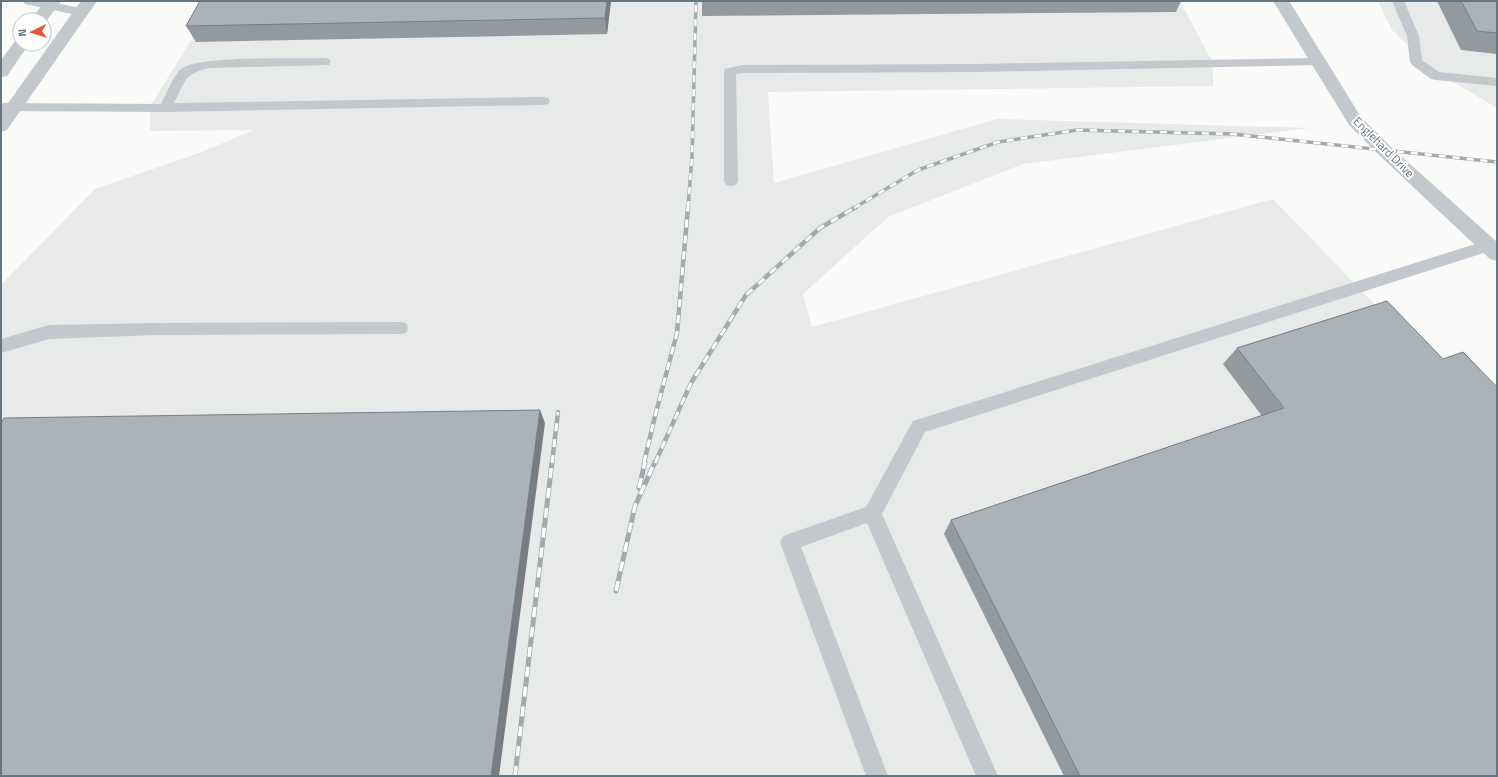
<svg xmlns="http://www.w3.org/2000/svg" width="1498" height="777" font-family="'Titillium Web',sans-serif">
	<rect width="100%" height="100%" fill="#fafaf8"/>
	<path fill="#e8e9e9" d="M215,1H1180L1213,63V86L768,92L774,183L997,119L1310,128L1023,164L888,217L803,294L812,327L1273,199L1497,431V776H1V285L95,189L199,153L254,130L150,131V107Z
		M1378,1H1497V108L1433,70L1392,30Z"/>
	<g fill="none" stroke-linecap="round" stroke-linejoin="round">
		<path fill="#c3c8cc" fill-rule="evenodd" d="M23,1H46L85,9L87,12L85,15L81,16L25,4Z
			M1392,1H1404L1419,36L1422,60L1439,72L1497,78V86L1436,80L1431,79L1412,65L1410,62L1407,36Z
			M325,58L329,59L331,62L329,65L210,68C184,73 185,82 174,103L543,97L548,98L550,101L548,104L543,105L165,112L1,111V103L161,104C166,95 173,76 181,69C198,55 297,59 325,58Z
			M1318,58L1322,59L1324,62L1322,65L976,72L742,73L736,74L738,181L736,185L731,186L726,185L724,181V72L725,69L742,65L976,64Z
			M1488,240L1493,242L1496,246L1493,250L925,432L882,514L998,776H976L867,523L801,547L888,776H866L780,542L783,536L866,507L913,421Z
			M400,322L406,323L408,328L406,333L400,334L156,335L49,339L1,353V339L49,325L156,323Z"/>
		<path fill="#c3c8cc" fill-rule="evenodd" d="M45,1H61L45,23L44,20H31Z
			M81,1H97L7,130L1,132V113Z
			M1273,1H1289L1361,117L1391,147L1497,242V261L1490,259L1379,155L1349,125Z
			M20,39V44H29L7,76L1,77V60L15,41Z"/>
		<g stroke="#a2aab0" stroke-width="3.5">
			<path id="rail-far2" d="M688,208L692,157L696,1
				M854,208L918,170L998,142L1077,130L1233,134L1497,162"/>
		</g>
		<g stroke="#a2aab0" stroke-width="4.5">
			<path id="rail-far1" d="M552,463L558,412
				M644,463L654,420L677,333L688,207
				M655,463L691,383L746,295L820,228L856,207"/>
		</g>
		<g stroke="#a2aab0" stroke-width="5">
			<path id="rail" d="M639,488L645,462
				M616,591L635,506L655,462
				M515,776L552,462"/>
		</g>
		<use href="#rail-far2" stroke="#fff" stroke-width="2.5" stroke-dasharray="7" stroke-linecap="butt"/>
		<use href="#rail-far1" stroke="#fff" stroke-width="3" stroke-dasharray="8" stroke-linecap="butt"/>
		<use href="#rail" stroke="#fff" stroke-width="3.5" stroke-dasharray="10" stroke-linecap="butt"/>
	</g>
	<path fill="#929a9f" d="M611,1L607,34L196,42L186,26Z
		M702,1H1181L1176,12L702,16Z
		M1437,1H1497V54L1461,50Z
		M1387,301L1497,776H1064L944,534L951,520L1262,416L1223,364L1237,348Z"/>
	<path fill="#777d82" d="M607,1H611L607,34L605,18Z
		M540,410L545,423L499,776H491Z"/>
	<path fill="#aab3b9" stroke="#777d82" d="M200,1H607L605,18L186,26Z
		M1461,1H1497V33L1477,31Z
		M1387,301L1443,359L1463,352L1497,387V776H1080L951,520L1284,408L1237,348Z
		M540,410L491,776H1V424L4,418Z"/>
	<g text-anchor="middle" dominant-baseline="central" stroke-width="4" stroke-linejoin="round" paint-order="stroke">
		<g font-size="12" fill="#657683" stroke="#fff">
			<text transform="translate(1384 147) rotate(45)">Englehard Drive</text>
		</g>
	</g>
	<rect width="1498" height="777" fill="none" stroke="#657683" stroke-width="4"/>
	<g transform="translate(32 32) rotate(266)"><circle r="19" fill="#ffffff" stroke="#c1c8cd"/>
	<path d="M0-3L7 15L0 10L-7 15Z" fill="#e4572e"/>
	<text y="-6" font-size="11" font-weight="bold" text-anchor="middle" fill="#657683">N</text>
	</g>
</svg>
